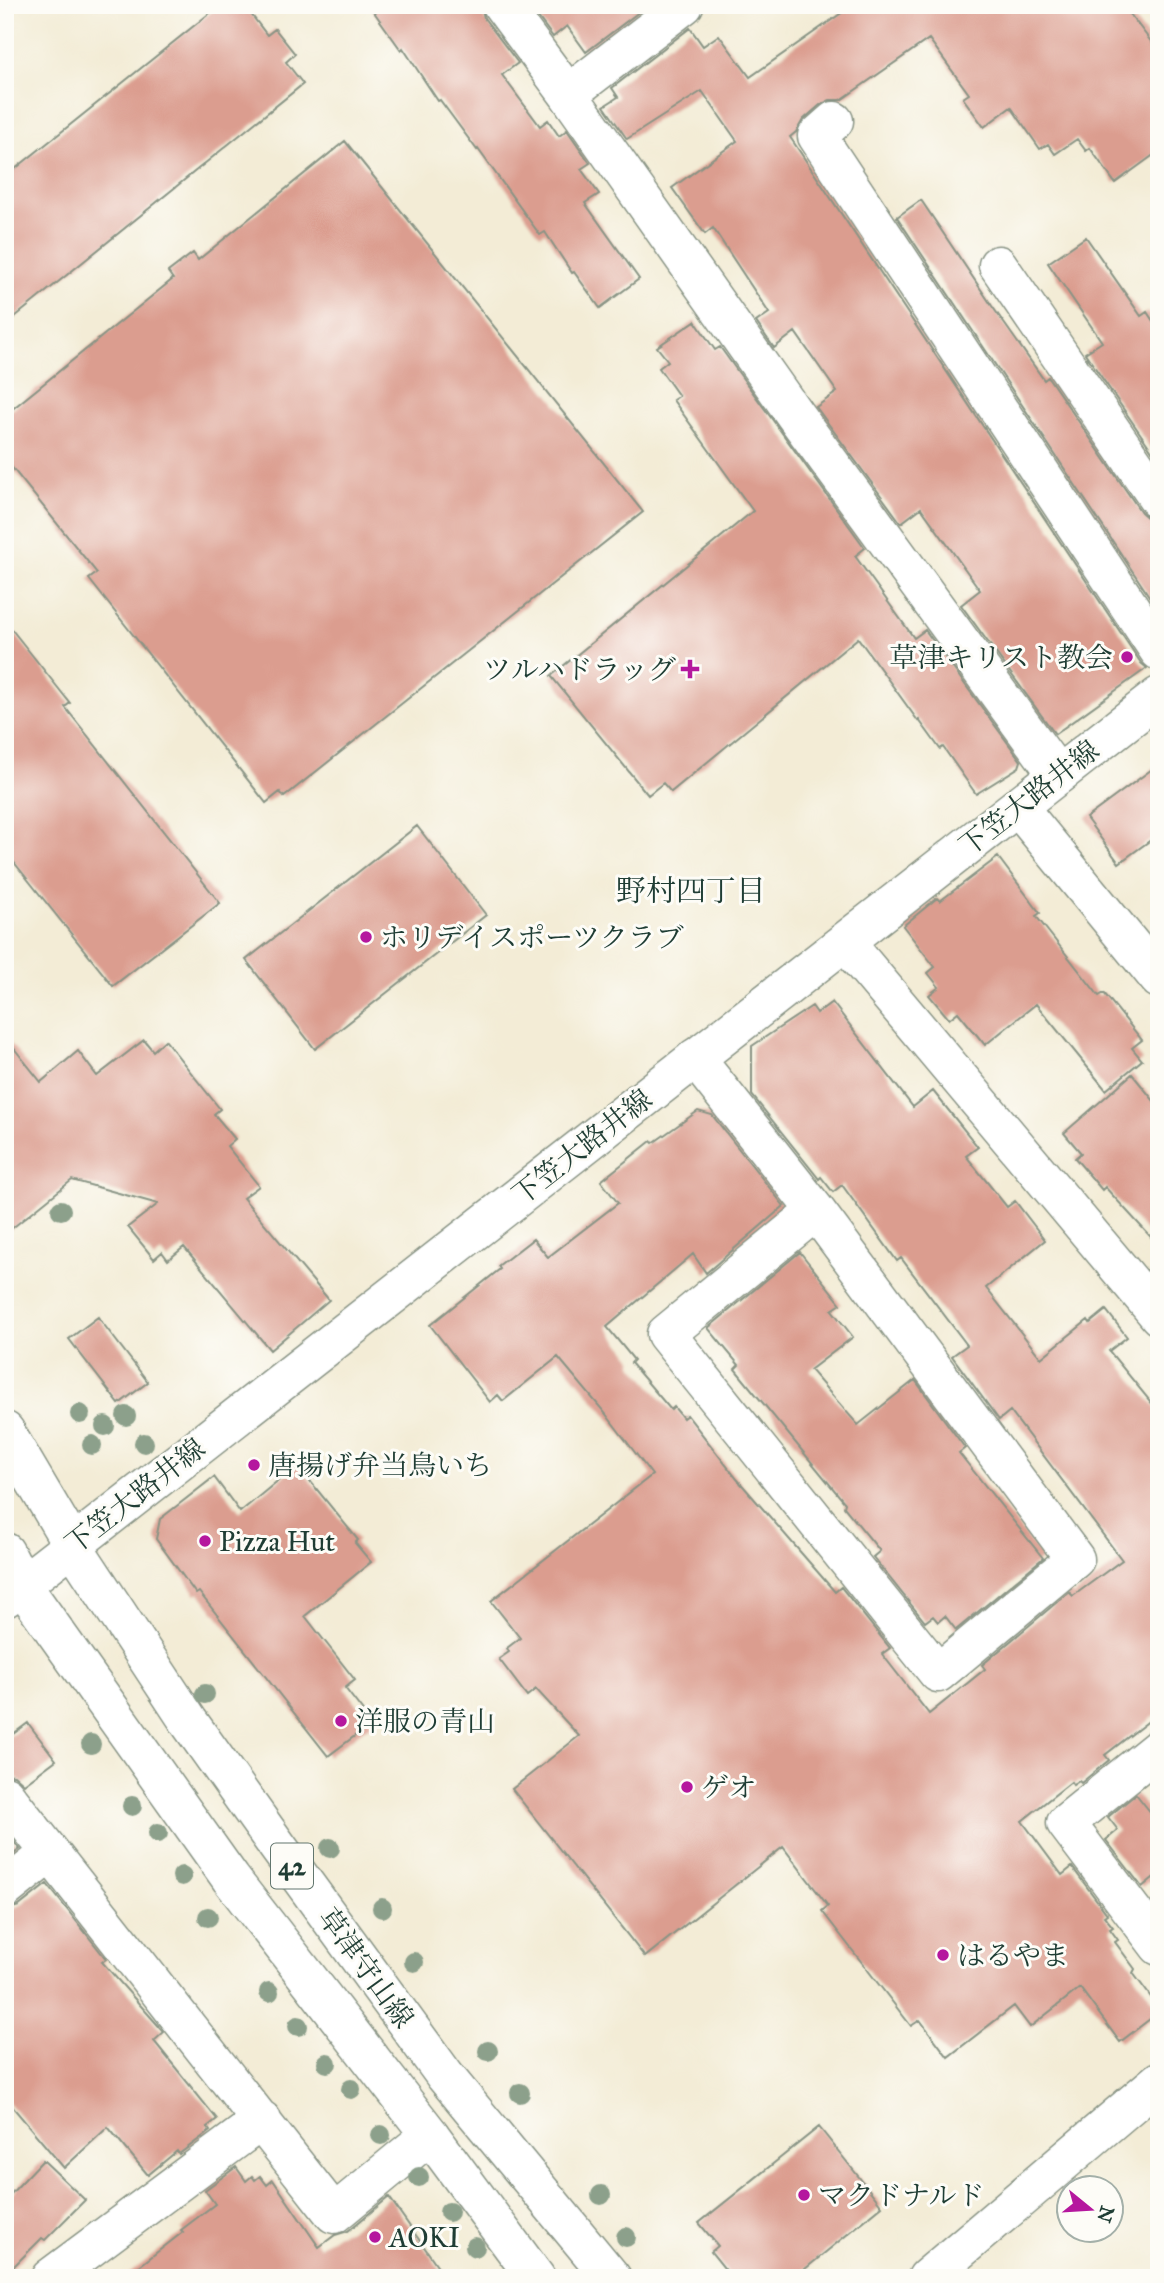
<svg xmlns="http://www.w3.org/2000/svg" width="1164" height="2283" font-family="'IM FELL Great Primer','Noto Serif JP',serif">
	<rect width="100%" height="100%" fill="#fdfcf7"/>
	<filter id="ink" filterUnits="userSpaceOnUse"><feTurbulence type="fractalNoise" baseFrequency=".0143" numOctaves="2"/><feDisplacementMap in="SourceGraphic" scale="14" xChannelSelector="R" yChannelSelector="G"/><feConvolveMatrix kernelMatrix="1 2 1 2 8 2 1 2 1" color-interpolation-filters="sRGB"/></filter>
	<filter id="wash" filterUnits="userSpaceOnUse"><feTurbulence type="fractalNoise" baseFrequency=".00686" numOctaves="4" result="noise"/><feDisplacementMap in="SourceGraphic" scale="28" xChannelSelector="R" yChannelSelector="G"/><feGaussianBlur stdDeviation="1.57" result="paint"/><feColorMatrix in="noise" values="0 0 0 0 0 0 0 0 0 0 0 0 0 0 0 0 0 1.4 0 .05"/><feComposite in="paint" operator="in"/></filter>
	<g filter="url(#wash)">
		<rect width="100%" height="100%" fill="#f3ecd6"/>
		<g id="blocks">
			<path fill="#db9d8f" d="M220,5H244L267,35L275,29L295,54L286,62L303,84L5,325V177Z
				M369,5H481L484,18L518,63L502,75L540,126L548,120L559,136L567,130L590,163L581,169L599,194L585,203L639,279L600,308L574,272L572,273L545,232L540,235L478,149L477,150L440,100L438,101L403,48L401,50Z
				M529,5H648L586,52L567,26L553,37Z
				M853,5H1123L1159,52V151L1115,183L1090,148L1086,151L1077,139L1055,154L1048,144L1040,149L1011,107L984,127L963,98L969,94L929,39L841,100H830L820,105L803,120L796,132L790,137L1141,663L1147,668L1055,734L961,605L980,590L921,508L901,523L816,407L837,392L795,332L774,348L756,322L769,313L713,228L705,234L672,188L737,141L702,91L627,139L604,106L618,97L612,88L690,28L703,46L719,35L750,77Z
				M345,141L643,512L284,797L280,792L266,803L89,579L97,573L5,459V415L173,279L168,272L193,253L198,260Z
				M921,200L992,306L1044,380L1048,377L1141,512L1149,519L1159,522V611L897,217Z
				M1086,237L1141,316L1147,312L1159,330V461L1085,353L1102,342L1048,263Z
				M695,321L715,350L720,347L865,548L855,556L914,638L925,630L1021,761L1019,767L976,794L943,747L940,749L919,720L918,721L858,638L671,792L663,783L648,795L551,676L753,511L673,400L679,396L659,368L668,361L657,347Z
				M5,621L70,703L65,707L220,903L113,986L5,851Z
				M1159,764V834L1119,863L1086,818Z
				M417,826L486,915L315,1049L246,960Z
				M998,857L1040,913L1036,916L1099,996L1104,993L1142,1040L1132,1048L1142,1060L1106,1090L1036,1004L985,1045L958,1012L949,1019L929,995L939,987L928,973L935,967L903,926L937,898L940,901Z
				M832,1002L913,1107L933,1091L978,1147L966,1156L1007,1207L1015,1201L1045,1240L986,1288L1041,1358L1088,1320L1090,1323L1106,1310L1127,1337L1109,1351L1159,1412V1713L1105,1755L1109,1760L1081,1783L1079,1781L1073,1785L1071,1782L1022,1821L1062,1875L1072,1867L1107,1914L1104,1916L1113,1927L1110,1929L1118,1940L1115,1942L1135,1969L1133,1973L1159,2008V2012L1120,2042L1080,1988L1030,2027L1014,2006L948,2057L920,2020L911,2026L822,1911L828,1906L783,1847L645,1957L512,1789L579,1736L536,1689L527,1696L499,1659L509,1652L507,1648L520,1638L491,1601L652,1475L605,1413L558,1357L503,1401L498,1395L490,1402L430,1325L500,1269L498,1266L533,1239L548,1257L618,1203L601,1181L651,1141L653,1143L698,1111L712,1115L784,1206L706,1273L693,1254L607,1327L634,1360L631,1363L671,1410L674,1407L683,1418L687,1415L737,1479L835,1592L841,1587L890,1648L882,1654L929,1714L985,1669L982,1665L1069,1592L1073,1596L1122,1560L1010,1411L999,1420L952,1356L967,1345L901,1258L897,1261L842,1185L833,1192L821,1177L819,1179L752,1095V1046L812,1006L817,1013Z
				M5,1037L41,1082L78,1051L97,1076L144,1040L153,1051L165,1040L220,1109L214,1114L235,1139L227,1146L259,1186L243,1198L329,1300L270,1350L184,1247L168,1260L162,1252L154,1259L128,1227L158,1204L72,1180L5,1234Z
				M1132,1074L1159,1107V1246L1105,1187L1102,1190L1075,1158L1081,1153L1064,1133Z
				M800,1252L841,1304L832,1310L853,1337L810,1370L858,1425L915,1380L965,1448L959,1453L1043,1558L956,1630L945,1616L938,1622L933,1616L925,1622L873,1557L880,1551L844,1507L845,1503L735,1369L739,1365L708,1328Z
				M98,1317L148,1382L119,1404L69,1339Z
				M297,1465L358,1540L355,1543L371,1562L305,1616L355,1680L345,1688L372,1723L328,1756L199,1592L196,1594L156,1539L160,1519L214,1477L240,1512Z
				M28,1723L56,1760L24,1784L14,1775L5,1774V1740Z
				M1136,1794L1159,1823V1873L1142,1887L1106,1840L1118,1830L1108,1817Z
				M5,1831L20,1849L5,1861Z
				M47,1884L106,1959L102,1962L164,2032L154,2041L217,2119L207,2127L210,2131L179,2154L177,2151L148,2175L108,2127L64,2168L5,2098V1910L19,1906Z
				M819,2127L882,2206L794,2278H732L711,2252L718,2246L699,2223Z
				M43,2160L85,2200L45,2240L42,2238L5,2275V2200Z
				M236,2167L246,2181L252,2176L255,2180L260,2176L267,2185L273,2180L319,2247L335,2235L348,2231L389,2197L446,2278H124L183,2232L181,2230L215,2204L205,2190Z"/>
		</g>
	</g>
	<g filter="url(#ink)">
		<use href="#blocks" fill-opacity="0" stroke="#899485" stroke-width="2"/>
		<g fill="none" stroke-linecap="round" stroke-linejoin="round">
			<g stroke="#899485" stroke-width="41">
				<path id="minor" d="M502,5L568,94L795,415L1058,775
					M568,94L684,5
					M834,121L817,136L1159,651
					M998,265L1159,500
					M1018,807L1159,979
					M845,942L1159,1316
					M695,1058L816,1211
					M816,1211L1075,1559L938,1673L666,1334Z
					M1159,1748L1066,1823L1159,1946
					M5,1795L334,2214L430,2135
					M5,1889L50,1853
					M50,2278L262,2120
					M927,2278L1159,2081"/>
			</g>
			<g stroke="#899485" stroke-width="41">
				<path id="major" d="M5,1431L73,1546L189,1722L278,1847L445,2076L612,2278
					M5,1552L22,1585L231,1879L430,2135L536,2278
					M5,1598L1159,696"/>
			</g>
			<use href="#minor" stroke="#fff" stroke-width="38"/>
			<use href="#major" stroke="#fff" stroke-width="38"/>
		</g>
		<g fill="#8ca08b">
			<circle cx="61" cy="1210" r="10"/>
			<circle cx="80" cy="1414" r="10"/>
			<circle cx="126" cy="1416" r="10"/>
			<circle cx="105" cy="1426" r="10"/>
			<circle cx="144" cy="1443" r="10"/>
			<circle cx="92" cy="1445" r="10"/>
			<circle cx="205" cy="1694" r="10"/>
			<circle cx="91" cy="1744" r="10"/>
			<circle cx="132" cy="1806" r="10"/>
			<circle cx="158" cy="1833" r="10"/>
			<circle cx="330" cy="1848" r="10"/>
			<circle cx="182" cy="1876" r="10"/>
			<circle cx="382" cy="1908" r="10"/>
			<circle cx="208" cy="1917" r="10"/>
			<circle cx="414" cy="1962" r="10"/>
			<circle cx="269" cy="1992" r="10"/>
			<circle cx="298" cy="2026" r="10"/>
			<circle cx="488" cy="2051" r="10"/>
			<circle cx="327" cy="2063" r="10"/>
			<circle cx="351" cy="2089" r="10"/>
			<circle cx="520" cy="2093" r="10"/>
			<circle cx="381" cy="2135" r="10"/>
			<circle cx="419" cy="2177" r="10"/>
			<circle cx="601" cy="2195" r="10"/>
			<circle cx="449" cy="2212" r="10"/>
			<circle cx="626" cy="2237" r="10"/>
			<circle cx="475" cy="2247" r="10"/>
		</g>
	</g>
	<g fill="#b5179e" stroke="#fdfcf7" stroke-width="2.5">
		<circle cx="1127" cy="657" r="7"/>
		<path d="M686.5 658.5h7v7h7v7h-7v7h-7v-7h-7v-7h7z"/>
		<circle cx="366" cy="937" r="7"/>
		<circle cx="254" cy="1465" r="7"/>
		<circle cx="205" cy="1541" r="7"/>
		<circle cx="341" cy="1721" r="7"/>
		<circle cx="687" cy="1787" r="7"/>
		<circle cx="943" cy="1955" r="7"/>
		<circle cx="804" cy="2195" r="7"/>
		<circle cx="375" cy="2237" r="7"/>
	</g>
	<g text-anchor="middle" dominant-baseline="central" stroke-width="6" stroke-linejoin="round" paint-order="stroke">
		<rect fill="#fdfcf7" stroke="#62766e" stroke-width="2" x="271" y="1843.5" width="42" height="45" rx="5"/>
		<g font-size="26" font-weight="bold" fill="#1f3d34">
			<text x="292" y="1866">42</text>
		</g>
		<g font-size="28" fill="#1f3d34" stroke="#fdfcf7" text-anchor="start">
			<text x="1113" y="657" text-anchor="end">草津キリスト教会</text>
			<text x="676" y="669" text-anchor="end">ツルハドラッグ</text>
			<text x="380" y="937">ホリデイスポーツクラブ</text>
			<text x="268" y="1465">唐揚げ弁当鳥いち</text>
			<text x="219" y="1541">Pizza Hut</text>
			<text x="355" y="1721">洋服の青山</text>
			<text x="701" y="1787">ゲオ</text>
			<text x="957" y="1955">はるやま</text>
			<text x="818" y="2195">マクドナルド</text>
			<text x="389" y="2237">AOKI</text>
		</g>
		<g font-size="28" fill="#1f3d34" stroke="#fdfcf7">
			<text transform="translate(1029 798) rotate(-38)">下笠大路井線</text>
			<text transform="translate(582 1147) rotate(-38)">下笠大路井線</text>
			<text transform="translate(135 1496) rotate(-38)">下笠大路井線</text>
			<text transform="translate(366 1968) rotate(54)">草津守山線</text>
		</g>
		<g font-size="30" fill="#1f3d34" stroke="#fdfcf7">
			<text x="691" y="891">野村四丁目</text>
		</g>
	</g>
	<rect width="1164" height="2283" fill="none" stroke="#fdfcf7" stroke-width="28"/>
	<g transform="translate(1090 2209) rotate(108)"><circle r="33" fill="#fdfcf7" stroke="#a4b0a9" stroke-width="2"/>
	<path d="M0-5L12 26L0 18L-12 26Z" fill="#b5179e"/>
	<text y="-10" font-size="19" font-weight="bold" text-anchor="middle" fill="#1f3d34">N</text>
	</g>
</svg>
